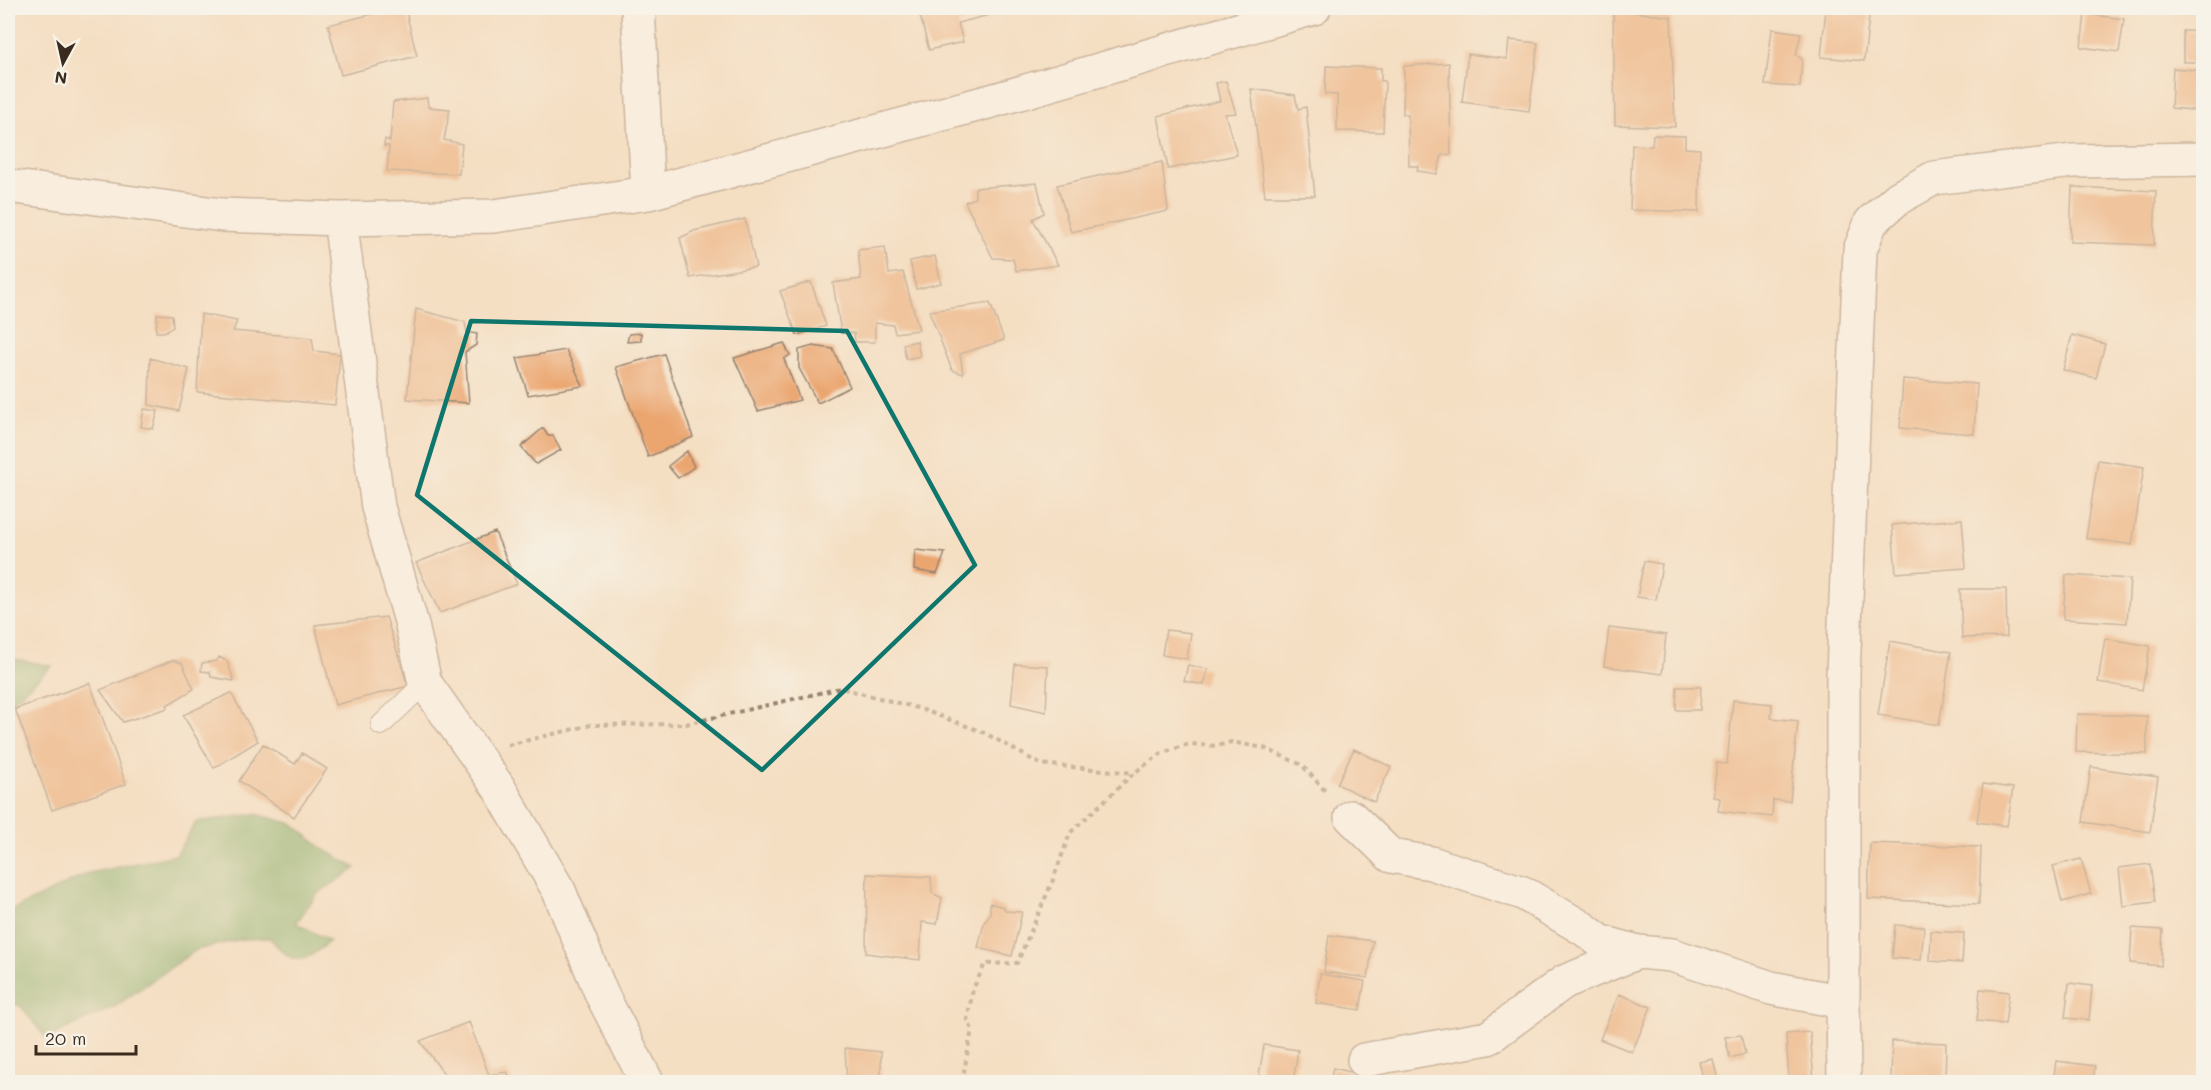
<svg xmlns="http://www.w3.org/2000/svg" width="2211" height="1090" font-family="Mali,sans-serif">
	<rect width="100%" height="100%" fill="#f7f3e8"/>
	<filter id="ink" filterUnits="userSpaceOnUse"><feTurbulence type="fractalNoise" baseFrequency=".0167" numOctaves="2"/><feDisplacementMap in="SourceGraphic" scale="12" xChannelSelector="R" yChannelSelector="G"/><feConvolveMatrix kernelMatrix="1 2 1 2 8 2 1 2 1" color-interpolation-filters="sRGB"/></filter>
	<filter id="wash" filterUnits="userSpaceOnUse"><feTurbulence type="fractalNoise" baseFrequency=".008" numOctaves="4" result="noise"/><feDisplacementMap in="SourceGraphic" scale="24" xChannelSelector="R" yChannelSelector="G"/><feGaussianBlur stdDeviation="1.35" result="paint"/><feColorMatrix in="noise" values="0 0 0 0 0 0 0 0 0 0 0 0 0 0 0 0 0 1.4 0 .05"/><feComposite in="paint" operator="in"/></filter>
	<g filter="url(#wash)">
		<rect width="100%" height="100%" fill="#f4dfc3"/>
		<path fill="#7fb06a" stroke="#5d6d44" stroke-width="1.5" d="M8,658L52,666L8,705Z
			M256,814L293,824L323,849L356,868L317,894L296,923L330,941C321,948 305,964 292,958C284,955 276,944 270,938L242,939L196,950L114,1007L46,1038L21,1006L8,1002V912L89,873L176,855L196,822Z"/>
		<g id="blocks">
			<path fill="#eba56e" d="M397,8H405L417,56L341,75L328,25Z
				M918,8H995L997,13L958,23L963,42L929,50Z
				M1826,8H1870L1864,61L1821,57Z
				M1613,9L1671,17L1675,127L1615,125Z
				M2085,14L2124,19L2119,52L2081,47Z
				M1772,29L1801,33L1796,55L1802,59L1800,87L1765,85Z
				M2183,31H2204V62H2183Z
				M1509,40L1538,43L1529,111L1462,102L1468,54L1507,59Z
				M1449,63L1451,155H1442L1437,174L1417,171L1418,166H1409L1408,115L1403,114L1404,66Z
				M1326,66L1381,68V81H1385L1383,132L1337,131V95L1325,94Z
				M2173,68L2204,71V111L2171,108Z
				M1226,81L1236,113L1225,114L1237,155L1168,169L1158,116L1220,101L1216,83Z
				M1251,89L1295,95L1298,109L1306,107L1315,196H1265Z
				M427,98L428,107L450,109L444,140L462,144L459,174L387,171L389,146H384L385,139L390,141L393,102Z
				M1653,135L1685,136V148L1700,149L1699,212L1630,210L1632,145L1652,146Z
				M1162,162L1168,211L1071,232L1057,185Z
				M1037,183L1044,213L1033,219L1058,265L1016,271L1013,259L993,258L965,202L975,198V188Z
				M2072,187L2156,191L2154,245L2070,242Z
				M745,219L756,267L690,278L680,238L694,231Z
				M885,247L889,274L903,272L919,330L895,333L893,325L875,323V342H855L854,333H841L833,283L861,279L858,250Z
				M935,256L941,283L916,289L910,261Z
				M811,282L826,326L797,335L780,291Z
				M990,303L1004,340L960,354L963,374L952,370L929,311Z
				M416,309L465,322L467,332L477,334L476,345L465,352L469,403L407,399Z
				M157,314L172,315L173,327L164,332H156Z
				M201,314L237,321L233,331L312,338L314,351L340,354L335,405L197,392Z
				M641,333V341L627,342L629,334Z
				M2072,335L2105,344L2096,378L2063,370Z
				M917,341L920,356L906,359L903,344Z
				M784,343L790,355L784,359L800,400L758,411L734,358Z
				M813,346L833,349L850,387L818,403L799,368V350Z
				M566,350L583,386L528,395L517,358Z
				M664,354L693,437L648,457L616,367Z
				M150,358L189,369L179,411L149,405Z
				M1903,379L1977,384L1974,434L1900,428Z
				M144,409L158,411L153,429L141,427Z
				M543,428L548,436H553L561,450L536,464L521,447Z
				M687,451L694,467L678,478L668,466Z
				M2098,460L2144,467L2132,545L2086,538Z
				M1962,519L1966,568L1896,573L1892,525Z
				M495,532L517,584L440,613L416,563Z
				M915,550L945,553L937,574L914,570Z
				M1644,561L1662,564L1656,600L1637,597Z
				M2066,575L2130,579L2127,623L2063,619Z
				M1960,589H2006L2007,637L1962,638Z
				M386,617L408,686L335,705L315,625Z
				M1609,628L1666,635L1662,674L1604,666Z
				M1166,630L1191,633L1187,659L1162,655Z
				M2105,638L2150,646L2142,690L2098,682Z
				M1890,641L1951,652L1939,725L1878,715Z
				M219,657L227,661L234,681L211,677L210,672L201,671L202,663L217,661Z
				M173,660L182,663L194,689L167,705L168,708L123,722L100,690Z
				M1015,664L1048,666L1046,712L1011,704Z
				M1188,665L1208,669L1204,685L1184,681Z
				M90,683L126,784L52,810L15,709Z
				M1677,687H1701L1700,710H1676Z
				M231,693L258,741L214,768L183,715Z
				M1733,700L1772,704L1771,718L1798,721L1790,801L1773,800L1772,817L1718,811L1720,798L1713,797L1717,763L1727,764Z
				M2077,714L2147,716V754L2076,752Z
				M263,744L295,764L302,753L327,769L294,817L239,781Z
				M1354,749L1391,767L1374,802L1337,784Z
				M2091,767L2158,777L2150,832L2083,822Z
				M1983,784L2013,788L2007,826L1977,822Z
				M1870,843L1981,847L1979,904L1868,899Z
				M2081,859L2091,894L2062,902L2053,866Z
				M2150,864L2155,902L2123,906L2119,868Z
				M867,874L931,877L932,893L942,898L937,924L922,922L920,960L866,953Z
				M990,903L1003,907L1006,911L1022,912L1012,956L978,948L984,923L990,914Z
				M1895,925L1924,927L1921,960L1892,958Z
				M2132,928L2163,930L2161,966L2130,963Z
				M1931,931L1964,933L1962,963L1930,961Z
				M1329,935L1373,941L1368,978L1324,972Z
				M1320,974L1365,981L1360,1010L1316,1003Z
				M2069,983L2092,986L2089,1020L2065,1018Z
				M1980,989L2009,992L2005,1024L1977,1021Z
				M1619,994L1651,1007L1632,1052L1600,1039Z
				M469,1022L489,1075L507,1072L513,1082H450L420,1041Z
				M1810,1032L1814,1082H1789L1786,1034Z
				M1741,1035L1745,1054L1730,1058L1725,1037Z
				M1892,1041L1946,1043L1945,1082H1891Z
				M1264,1045L1298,1050L1293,1082H1258Z
				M845,1048L881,1052V1079L891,1082H847Z
				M1713,1059L1718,1080L1704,1082L1699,1062Z
				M2056,1061L2095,1066L2093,1082H2053Z
				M1333,1068L1360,1074L1359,1082H1330Z"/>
		</g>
	</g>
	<g filter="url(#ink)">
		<use href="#blocks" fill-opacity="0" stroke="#988470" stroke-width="1.5"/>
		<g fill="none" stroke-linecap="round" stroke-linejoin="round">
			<g stroke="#988470" stroke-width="22">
				<path id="service" d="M381,725L425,683"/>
			</g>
			<g stroke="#988470" stroke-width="36">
				<path id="minor" d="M638,8L648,193
					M8,186L222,215L340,219L494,216L648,193L995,100L1314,8
					M340,219L378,507L411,621L425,683L499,788L559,891L602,995L647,1082
					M1351,817L1391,856L1431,863L1523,893L1584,929L1601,942L1638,952L1672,955L1771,988L1843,1002
					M1364,1060L1488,1038L1564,982L1638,952
					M1844,1082L1843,1002V675L1860,250L1871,222L1898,198L1934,178L2073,161L2204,159"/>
			</g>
			<path stroke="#988470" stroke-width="4" stroke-dasharray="4.5 4.5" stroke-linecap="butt" d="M508,745L591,725L686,724L841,688L921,709L985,733L1040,764L1134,773
				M962,1082L972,1029L967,1020L973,989L985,964L1017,963L1053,880L1070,833L1134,773L1162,753L1189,744L1217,746L1231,742L1264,748L1302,765L1327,793"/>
			<use href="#service" stroke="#fff" stroke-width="20"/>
			<use href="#minor" stroke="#fff" stroke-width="33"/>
		</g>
	</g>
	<path d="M0 0H2211V1090H0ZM471,321L847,331L975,565L762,770L417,495Z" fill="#f4dfc3" fill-opacity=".55" fill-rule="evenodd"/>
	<path fill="none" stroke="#0f766e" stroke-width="4.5" stroke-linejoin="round" d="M471,321L847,331L975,565L762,770L417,495Z"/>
	<rect width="2211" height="1090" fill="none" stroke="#f7f3e8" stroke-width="30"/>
	<g transform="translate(63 63) rotate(188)" stroke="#f7f3e8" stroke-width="4.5" paint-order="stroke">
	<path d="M0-4.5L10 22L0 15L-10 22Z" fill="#3b2a1e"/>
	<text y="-9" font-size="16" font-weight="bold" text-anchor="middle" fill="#3b2a1e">N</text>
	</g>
	<path d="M36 1045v9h100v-9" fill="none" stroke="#3b2a1e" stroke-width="3"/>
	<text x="45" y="1045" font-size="18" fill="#3b2a1e" stroke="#f7f3e8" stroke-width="4.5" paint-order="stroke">20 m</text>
</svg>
